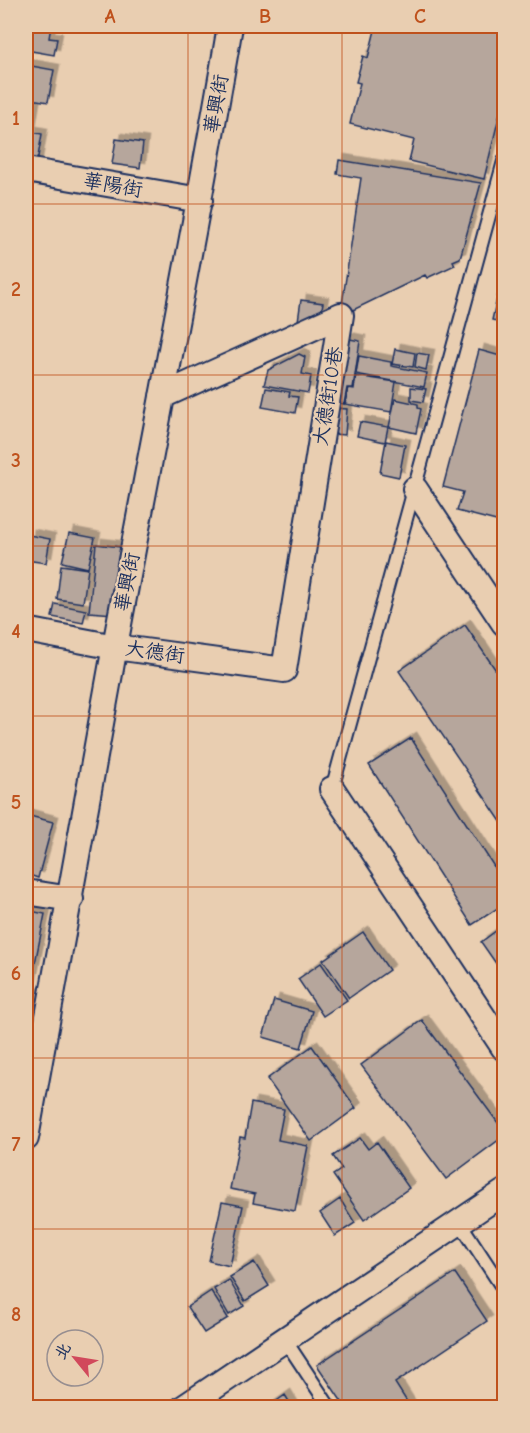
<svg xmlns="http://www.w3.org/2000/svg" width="530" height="1433" font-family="'Comic Neue','LXGW WenKai TC',sans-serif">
	<defs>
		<filter id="shadow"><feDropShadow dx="5.5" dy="-5.5" stdDeviation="0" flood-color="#0004"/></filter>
	</defs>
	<rect width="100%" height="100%" fill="#e9ceb1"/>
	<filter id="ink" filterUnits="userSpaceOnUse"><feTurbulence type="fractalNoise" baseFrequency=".0167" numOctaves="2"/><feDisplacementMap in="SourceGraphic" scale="12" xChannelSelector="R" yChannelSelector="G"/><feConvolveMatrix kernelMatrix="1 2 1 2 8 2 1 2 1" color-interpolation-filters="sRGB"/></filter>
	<g filter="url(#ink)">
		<path fill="#b6a69c" stroke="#1b2f5e" stroke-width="1.5" filter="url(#shadow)" d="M26,26H51L49,38L57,39L54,55L26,50Z
			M376,26H504V96L484,179L409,161L414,140L350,124L360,83L356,82L363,56L368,58Z
			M26,65L54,70L48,102L26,98Z
			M26,100L35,102L30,132L26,131Z
			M31,132L42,134L36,168L26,166Z
			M116,139L143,143L140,168L112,164Z
			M339,160L481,183L460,258L453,261L455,265L427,278L425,275L349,312L341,311L361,178L337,174Z
			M504,268V323L492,320Z
			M301,300L323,303L319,324L298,321Z
			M345,338L360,341L353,388H347L344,404L335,402Z
			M395,349L415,353L413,367L392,364Z
			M479,350L504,357V523L457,511L463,492L443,487Z
			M417,353L429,355L426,370L415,367Z
			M299,354L305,357L302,374L311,376L308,393L264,385L268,370Z
			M359,356L391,362V366L427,373L424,387L356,374Z
			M356,376L396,382L391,412L345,404L348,388L354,389Z
			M411,387L426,389L423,402L411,400Z
			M266,388L290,392L289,396L298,397L295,413L262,407Z
			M395,399L418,404V408L421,409L416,433L389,427Z
			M335,408L347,409L345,435L332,434Z
			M360,422L388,427L385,442L357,436Z
			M386,441L405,445L399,477L380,473Z
			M69,533L95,538L88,568L62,562Z
			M29,535L50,539L46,563L26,560Z
			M96,544L121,547L114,614L89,612Z
			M61,565L88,569L83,603L57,599Z
			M55,604L86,610L83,623L52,617Z
			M465,625L504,682V826L399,671Z
			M411,738L504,882V904L472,925L369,765Z
			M26,815L53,822L38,878L26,874Z
			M26,910L45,914L30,988L26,987Z
			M504,925V975L481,942Z
			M363,932L389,970L349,998L323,960Z
			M321,963L347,1000L323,1016L298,979Z
			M26,992L33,994L26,1031Z
			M274,1000L312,1011L301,1048L263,1037Z
			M422,1020L504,1131V1136L446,1179L361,1065Z
			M312,1046L356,1108L311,1141L267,1079Z
			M251,1103L284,1109L278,1140L308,1146L295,1211L253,1203L255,1194L230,1189L240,1137L245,1138Z
			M360,1138L368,1149L377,1142L409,1188L364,1220L333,1175L342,1169L333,1156Z
			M340,1199L355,1223L335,1236L320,1213Z
			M222,1202L243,1206L230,1266L209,1261Z
			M254,1262L269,1286L245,1301L230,1277Z
			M455,1273L487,1321L395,1383L411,1408H346L317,1365Z
			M229,1280L244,1306L229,1315L214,1289Z
			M211,1291L228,1318L204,1333L187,1307Z
			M285,1395L293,1408H267Z"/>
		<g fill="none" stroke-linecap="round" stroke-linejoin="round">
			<g stroke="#1b2f5e" stroke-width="16">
				<path id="service" d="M332,789L504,161
					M460,1223L504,1290
					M285,1340L330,1408"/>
			</g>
			<g stroke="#1b2f5e" stroke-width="28">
				<path id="minor" d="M26,170L200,200
					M415,489L504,623
					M26,630L115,647L284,670L341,315L162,396
					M332,789L504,1048
					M26,892L71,899
					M26,1138C57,974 86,810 115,646C153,439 195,233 230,26
					M183,1408L504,1192"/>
			</g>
			<use href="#service" stroke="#e9ceb1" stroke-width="12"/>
			<use href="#minor" stroke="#e9ceb1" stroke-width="24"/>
		</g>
	</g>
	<path fill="none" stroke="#bf511c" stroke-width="1.5" stroke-opacity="0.55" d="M188,26V1408M342,26V1408M26,204H504M26,375H504M26,546H504M26,716H504M26,887H504M26,1058H504M26,1229H504"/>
	<g text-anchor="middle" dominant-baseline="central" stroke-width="4.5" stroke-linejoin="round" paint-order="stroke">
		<g font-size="20" fill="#1b2f5e" stroke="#e9ceb1">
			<text transform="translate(216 104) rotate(-80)">華興街</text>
			<text transform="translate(113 185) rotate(10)">華陽街</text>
			<text transform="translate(328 396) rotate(-81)">大德街10巷</text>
			<text transform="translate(127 582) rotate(-79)">華興街</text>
			<text transform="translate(155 652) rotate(8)">大德街</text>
		</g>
	</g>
	<rect width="530" height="1433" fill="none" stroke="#e9ceb1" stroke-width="66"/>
	<g transform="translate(75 1358) rotate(300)"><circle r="28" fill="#e9ceb1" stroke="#978e90" stroke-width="1.5"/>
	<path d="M0-4.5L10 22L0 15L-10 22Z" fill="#d1495b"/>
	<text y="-9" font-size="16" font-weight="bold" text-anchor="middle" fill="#1b2f5e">北</text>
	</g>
	<rect x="33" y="33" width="464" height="1367" fill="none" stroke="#bf511c" stroke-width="2"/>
	<g font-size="20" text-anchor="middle" font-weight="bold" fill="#bf511c">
		<text x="110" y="23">A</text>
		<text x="265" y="23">B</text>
		<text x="420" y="23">C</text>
		<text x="16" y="125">1</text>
		<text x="16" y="296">2</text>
		<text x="16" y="467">3</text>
		<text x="16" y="638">4</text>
		<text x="16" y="809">5</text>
		<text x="16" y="980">6</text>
		<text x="16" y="1151">7</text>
		<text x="16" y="1321">8</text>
	</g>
</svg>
